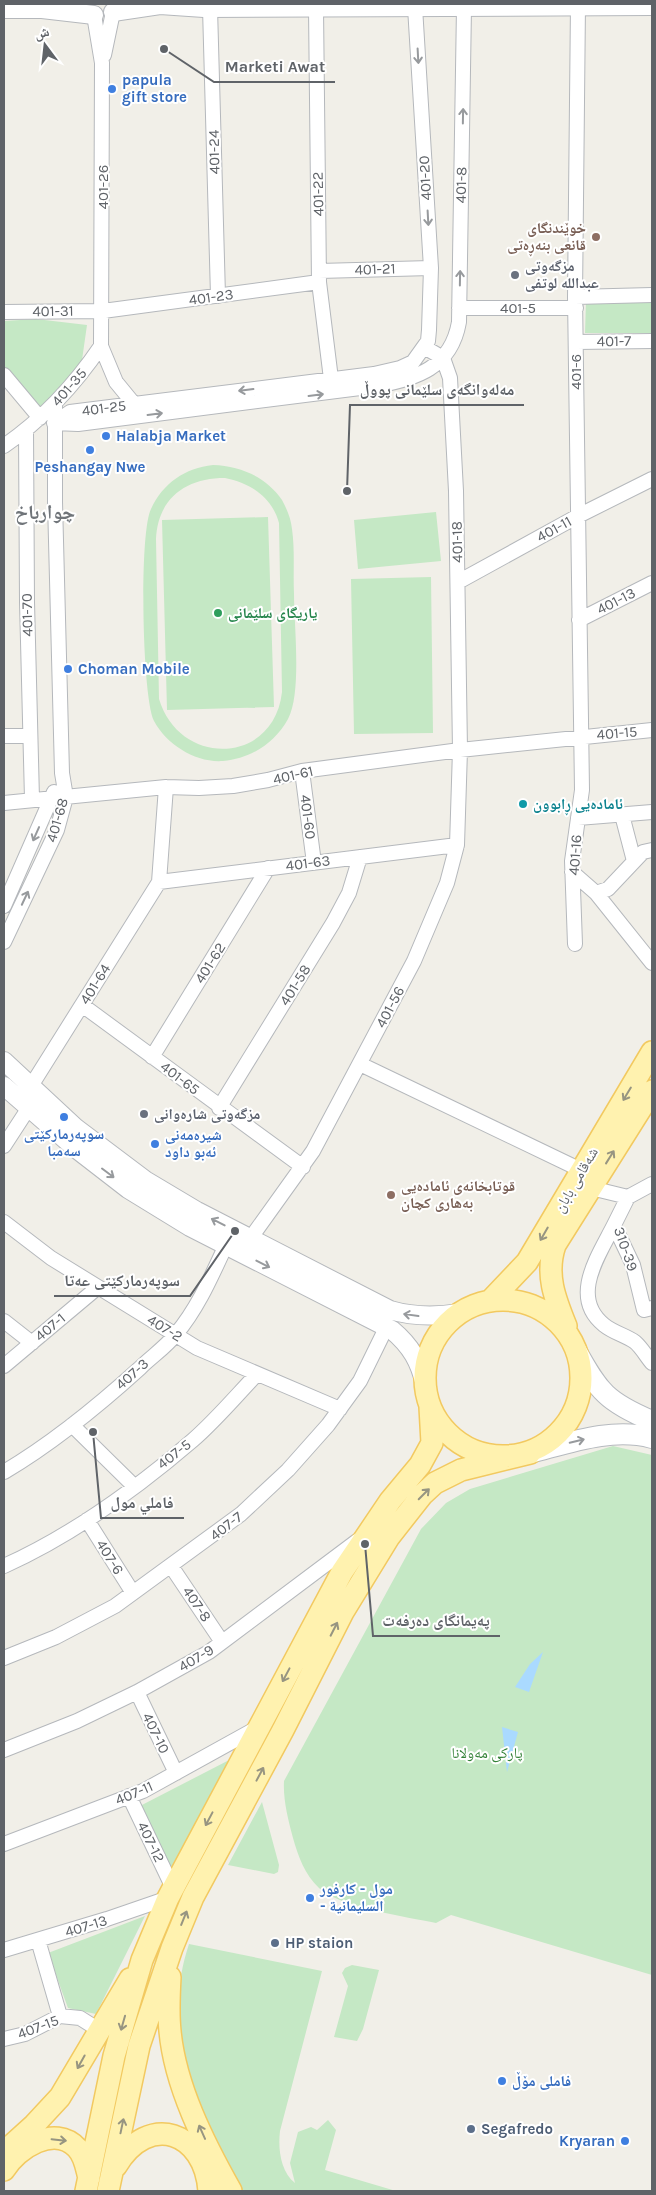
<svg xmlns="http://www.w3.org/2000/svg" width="656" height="2195" font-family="Karla,'Noto Naskh Arabic',sans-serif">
	<rect width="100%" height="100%" fill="#f1efe8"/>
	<path fill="#c5e8c5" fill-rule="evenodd" d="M586,301H652V333H585Z
		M36,319L87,325L81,367L41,413L4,371V321Z
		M213,465C241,466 266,477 282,500C287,509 291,519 292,529C295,550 293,573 294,594C294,625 302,693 288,719C275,743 250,759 223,761C196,763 167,745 154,721C142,698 139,532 151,509C163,483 185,468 213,465ZM225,478C250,483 272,497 279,523L282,692C274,765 180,768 159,699L156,539C158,498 186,478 225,478Z
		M436,512L441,561L358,569L354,520Z
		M268,517L274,707L167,710L162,520Z
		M431,577L433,733L354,734L351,579Z
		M613,1446L652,1455V1975L451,1915L436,1923C407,1917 339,1907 319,1888C305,1875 298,1856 293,1838C288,1819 283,1800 284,1781L421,1529L446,1503L470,1489Z
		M235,1757L172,1873L140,1806Z
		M262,1802L279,1865L278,1872L274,1874L228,1865Z
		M145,1916L96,2014L68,2008L48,1953Z
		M189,1944L322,1971L280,2131C278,2148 280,2171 295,2183L290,2163L298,2132L311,2127L317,2130L328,2120L336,2130L325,2170L396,2191H242C221,2155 192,2101 183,2060C181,2051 181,2042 181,2033C178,1999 178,1977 189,1944Z
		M352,1965L379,1970L363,2029L357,2041L334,2037L348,1986L342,1973L345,1968Z"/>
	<path fill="#aadaff" d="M543,1652L529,1692L515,1687L530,1664Z
		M502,1727L518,1732L507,1772Z"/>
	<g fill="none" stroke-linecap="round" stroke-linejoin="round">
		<g stroke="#b5b8bc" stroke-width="16">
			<path id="minor" d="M210,8L218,296
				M316,8L319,282L331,379
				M104,55L113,12
				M319,271L431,268
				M575,297L652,295
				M459,308H576
				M4,312L103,311L319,282
				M576,342L652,341
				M101,346L116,382L134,404
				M4,375L40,418
				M54,423L78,424L376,386C416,379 451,368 459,322L464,7
				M54,423L70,412L374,374L400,368L413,362L428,341L429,330L431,268L415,7
				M26,430L27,602L32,799
				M4,446C43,419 74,386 101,346L102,63L94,15
				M458,582L578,516L652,479
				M579,620L652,583
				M4,736H30
				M302,771L314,863
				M4,803L166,787L199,788L233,786L268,780L302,771L460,750L652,730
				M622,815L634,861
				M578,818L652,812
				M572,872L596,893L608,889L643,852L652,850
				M159,882L457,845
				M596,893L652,963
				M4,906L54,792
				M4,942L57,830L66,797L62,773L55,502V405
				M575,944L572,861L582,790L575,297L578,4
				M82,1005L303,1167
				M152,1057L268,868
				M360,1064L581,1170
				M31,1086L159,882L166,787
				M219,1108L333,923L349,893L360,857
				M4,1146L28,1109
				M591,1188L628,1197L614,1225L633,1265L644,1310L652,1308
				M628,1197L652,1184
				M4,1222L51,1258L197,1348L340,1409
				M614,1225C599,1255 569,1297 604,1325C614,1333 625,1335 635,1342C642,1348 646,1356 652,1363
				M250,1239L313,1151L414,961L447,883L457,845L460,750L456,491L450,378L443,358L424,347
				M4,1321L32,1343
				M4,1366L97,1288
				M72,1425L134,1486
				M4,1472C53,1443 97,1407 140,1368C151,1357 166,1347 176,1334C198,1308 212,1275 226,1245
				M87,1520L133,1593
				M4,1566C73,1535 136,1489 193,1440C216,1420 236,1396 257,1374
				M171,1566L222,1642
				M4,1658L56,1637L115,1606L241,1514L288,1470L328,1425L360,1381L387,1326
				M137,1692L176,1773
				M4,1750L77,1721L137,1692L209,1652L357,1541
				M129,1796L173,1888
				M4,1844L143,1791L257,1728
				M38,1940L60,2016
				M4,1950L107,1919L168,1898
				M4,2039L25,2034L60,2016L80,2018L99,2030"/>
		</g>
		<g stroke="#b5b8bc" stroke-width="20">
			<path id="tertiary" d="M4,9H42L94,15
				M113,12L160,5L204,8L652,6
				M4,1061L76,1128L145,1180L197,1211L390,1310C414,1317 435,1317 459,1313
				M4,1086L75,1148L128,1189L190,1227L392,1330C411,1346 420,1362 425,1385"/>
		</g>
		<g stroke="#b6babf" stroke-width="22">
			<path id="secondary" d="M576,1350C599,1392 607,1402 652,1421
				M530,1453C569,1443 612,1427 652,1438"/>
		</g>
		<g stroke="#f2c960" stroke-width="24">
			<path id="primary" d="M425 1378a78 78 0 1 1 156 0a78 78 0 1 1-156 0Z
				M490,1301L527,1262L652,1052
				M566,1326C555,1299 545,1274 555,1245L652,1091
				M170,1977C169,1995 168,2013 170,2031C175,2086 204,2143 231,2191
				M4,2152L34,2125L60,2097L130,1979
				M116,2166C149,2111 205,2132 209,2191
				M4,2170C17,2148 55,2124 77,2148C85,2156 86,2167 89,2178
				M86,2191L114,2056L142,1960L168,1898L342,1572L390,1501L420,1465L432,1443L430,1407
				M108,2191L139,2046L172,1948L193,1897L283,1730L343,1612L389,1537L422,1495L435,1483L461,1470L530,1453"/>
		</g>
		<use href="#minor" stroke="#fff" stroke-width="14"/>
		<use href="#tertiary" stroke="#fff" stroke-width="18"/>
		<use href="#secondary" stroke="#fff" stroke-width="20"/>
		<use href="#primary" stroke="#fff2af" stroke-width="21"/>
	</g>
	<defs><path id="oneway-shaft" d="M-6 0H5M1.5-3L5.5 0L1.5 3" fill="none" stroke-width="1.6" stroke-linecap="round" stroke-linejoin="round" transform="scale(1.25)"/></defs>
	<g stroke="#979a9d">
		<use href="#oneway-shaft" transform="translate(418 56) rotate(87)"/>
		<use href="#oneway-shaft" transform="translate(463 116) rotate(-89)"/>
		<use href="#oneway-shaft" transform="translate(428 218) rotate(87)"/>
		<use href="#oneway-shaft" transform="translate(460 278) rotate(-89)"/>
		<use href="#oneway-shaft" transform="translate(246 390) rotate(173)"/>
		<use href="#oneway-shaft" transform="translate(316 395) rotate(-7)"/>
		<use href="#oneway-shaft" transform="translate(155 414) rotate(-7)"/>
		<use href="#oneway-shaft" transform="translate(36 834) rotate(114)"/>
		<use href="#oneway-shaft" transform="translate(25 898) rotate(-65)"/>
		<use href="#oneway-shaft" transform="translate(108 1173) rotate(37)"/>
		<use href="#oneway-shaft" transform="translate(218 1222) rotate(-153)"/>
		<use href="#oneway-shaft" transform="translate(263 1264) rotate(27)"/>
		<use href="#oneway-shaft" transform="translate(411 1315) rotate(-172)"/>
		<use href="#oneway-shaft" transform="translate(577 1441) rotate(-13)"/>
	</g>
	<g stroke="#979581">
		<use href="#oneway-shaft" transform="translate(627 1094) rotate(121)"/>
		<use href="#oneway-shaft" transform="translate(610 1157) rotate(-58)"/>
		<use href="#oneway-shaft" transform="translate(544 1234) rotate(120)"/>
		<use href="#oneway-shaft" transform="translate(424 1494) rotate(-45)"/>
		<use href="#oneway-shaft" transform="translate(334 1629) rotate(-63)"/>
		<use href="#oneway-shaft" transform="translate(286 1675) rotate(118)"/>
		<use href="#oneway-shaft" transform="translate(260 1774) rotate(-62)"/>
		<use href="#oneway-shaft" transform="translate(209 1819) rotate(118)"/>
		<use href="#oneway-shaft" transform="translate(184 1918) rotate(-68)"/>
		<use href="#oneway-shaft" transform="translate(123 2023) rotate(106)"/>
		<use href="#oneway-shaft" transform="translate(81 2062) rotate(119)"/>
		<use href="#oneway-shaft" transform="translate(122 2126) rotate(-78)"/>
		<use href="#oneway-shaft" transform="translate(202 2132) rotate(-114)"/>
		<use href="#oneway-shaft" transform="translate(59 2140) rotate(6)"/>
	</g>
	<g fill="#3f7fe0" stroke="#fff" stroke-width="2">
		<circle cx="112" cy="89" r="5"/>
		<circle cx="106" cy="436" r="5"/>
		<circle cx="90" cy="450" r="5"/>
		<circle cx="68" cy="669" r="5"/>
		<circle cx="64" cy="1117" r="5"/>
		<circle cx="155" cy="1144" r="5"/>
		<circle cx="310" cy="1898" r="5"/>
		<circle cx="502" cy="2081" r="5"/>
		<circle cx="625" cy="2141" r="5"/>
	</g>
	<g fill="#8d6e63" stroke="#fff" stroke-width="2">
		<circle cx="596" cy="237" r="5"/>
		<circle cx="391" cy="1195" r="5"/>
	</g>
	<g fill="#6b7280" stroke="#fff" stroke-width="2">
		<circle cx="515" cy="275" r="5"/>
		<circle cx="144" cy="1114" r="5"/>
	</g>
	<circle fill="#2e9e5b" stroke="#fff" stroke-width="2" cx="218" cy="613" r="5"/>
	<circle fill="#0f9aa8" stroke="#fff" stroke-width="2" cx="523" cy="804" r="5"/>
	<g fill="#5c6f8a" stroke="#fff" stroke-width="2">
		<circle cx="275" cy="1943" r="5"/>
		<circle cx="471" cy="2129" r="5"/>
	</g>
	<g text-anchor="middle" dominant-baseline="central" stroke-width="4" stroke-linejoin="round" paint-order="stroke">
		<g font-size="15" font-weight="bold" fill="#366cbe" stroke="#fff" text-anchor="start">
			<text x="122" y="80">papula<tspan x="122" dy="17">gift store</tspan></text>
			<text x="116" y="436">Halabja Market</text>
			<text x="90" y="467" text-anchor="middle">Peshangay Nwe</text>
			<text x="78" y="669">Choman Mobile</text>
			<text x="64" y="1134" text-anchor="middle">سوپەرمارکێتی<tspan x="64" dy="17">سەمبا</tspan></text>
			<text x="165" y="1135">شیرەمەنی<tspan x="165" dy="17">ئەبو داود</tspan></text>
			<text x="320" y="1889">مول - كارفور<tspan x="320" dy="17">- السليمانية</tspan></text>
			<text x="512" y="2081">فاملی مۆڵ</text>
			<text x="615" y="2141" text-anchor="end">Kryaran</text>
		</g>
		<g font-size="15" fill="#5f6368" stroke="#fff">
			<text transform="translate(214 152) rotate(-91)">401-24</text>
			<text transform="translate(425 178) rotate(-93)">401-20</text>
			<text transform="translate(461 185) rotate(-89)">401-8</text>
			<text transform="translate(103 187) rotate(-90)">401-26</text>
			<text transform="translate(318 194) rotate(-91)">401-22</text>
			<text transform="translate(375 269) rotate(-2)">401-21</text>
			<text transform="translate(211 297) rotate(-8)">401-23</text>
			<text x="518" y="308">401-5</text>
			<text transform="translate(53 311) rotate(-1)">401-31</text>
			<text transform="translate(614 341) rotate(-1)">401-7</text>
			<text transform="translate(576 372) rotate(-90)">401-6</text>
			<text transform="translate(69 387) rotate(-49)">401-35</text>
			<text transform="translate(104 408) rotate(-7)">401-25</text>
			<text transform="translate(554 529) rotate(-29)">401-11</text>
			<text transform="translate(457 542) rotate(-91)">401-18</text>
			<text transform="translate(616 601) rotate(-27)">401-13</text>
			<text transform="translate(27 615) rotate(-91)">401-70</text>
			<text transform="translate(617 733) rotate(-5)">401-15</text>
			<text transform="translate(293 775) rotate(-13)">401-61</text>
			<text transform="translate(308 817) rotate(83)">401-60</text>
			<text transform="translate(57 820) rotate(-74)">401-68</text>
			<text transform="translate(575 855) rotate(-86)">401-16</text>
			<text transform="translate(308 863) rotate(-7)">401-63</text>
			<text transform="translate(210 963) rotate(-58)">401-62</text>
			<text transform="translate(95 984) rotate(-58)">401-64</text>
			<text transform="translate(295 985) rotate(-58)">401-58</text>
			<text transform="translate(390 1007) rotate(-62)">401-56</text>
			<text transform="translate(180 1078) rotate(37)">401-65</text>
			<text transform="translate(576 1180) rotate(-60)">شەقامی بابان</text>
			<text transform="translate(626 1249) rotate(71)">310-39</text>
			<text transform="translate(50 1327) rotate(-40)">407-1</text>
			<text transform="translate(165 1328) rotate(31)">407-2</text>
			<text transform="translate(132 1374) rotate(-42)">407-3</text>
			<text transform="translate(174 1454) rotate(-38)">407-5</text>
			<text transform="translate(226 1526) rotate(-38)">407-7</text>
			<text transform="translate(110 1557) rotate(58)">407-6</text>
			<text transform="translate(197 1604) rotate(56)">407-8</text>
			<text transform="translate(196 1658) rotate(-31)">407-9</text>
			<text transform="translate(156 1733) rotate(64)">407-10</text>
			<text transform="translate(134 1793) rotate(-23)">407-11</text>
			<text transform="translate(151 1842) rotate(64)">407-12</text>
			<text transform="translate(86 1926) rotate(-17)">407-13</text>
			<text transform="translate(38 2027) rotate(-21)">407-15</text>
		</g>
		<g font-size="15" font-weight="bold" fill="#785e54" stroke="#fff" text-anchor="end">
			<text x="586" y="228">خوێندنگای<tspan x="586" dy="17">قانعی بنەڕەتی</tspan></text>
			<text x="401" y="1186" text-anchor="start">قوتابخانەی ئامادەیی<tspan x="401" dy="17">بەهاری کچان</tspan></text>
		</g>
		<g font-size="15" font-weight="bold" fill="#5b616d" stroke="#fff" text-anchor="start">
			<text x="525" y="266">مزگەوتی<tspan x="525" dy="17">عبداللە لوتفی</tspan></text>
			<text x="154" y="1114">مزگەوتی شارەوانی</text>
		</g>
		<g font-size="15" font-weight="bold" fill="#27864d" stroke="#fff" text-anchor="start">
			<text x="228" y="613">یاریگای سلێمانی</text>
		</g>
		<g font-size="15" font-weight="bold" fill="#0d838f" stroke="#fff" text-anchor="start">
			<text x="533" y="804">ئامادەیی ڕابوون</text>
		</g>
		<g font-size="15" fill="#348238" stroke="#fff">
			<text x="487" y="1753">پارکی مەولانا</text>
		</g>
		<g font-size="15" font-weight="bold" fill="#4e5e75" stroke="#fff" text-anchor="start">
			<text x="285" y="1943">HP staion</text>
			<text x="481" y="2129">Segafredo</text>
		</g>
		<g font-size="20" font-weight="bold" fill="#70757a" stroke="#fff">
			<text x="45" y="512">چوارباخ</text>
		</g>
	</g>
	<path fill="none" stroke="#5f6368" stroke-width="2" d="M164 49L214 82H335M347 491L350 405H524M235 1231L190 1296H54M93 1432L101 1518H184M365 1544L373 1636H500"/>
	<g fill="#5f6368" stroke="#fff" stroke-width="2">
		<circle cx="164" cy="49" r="5"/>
		<circle cx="347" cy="491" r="5"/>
		<circle cx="235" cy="1231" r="5"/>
		<circle cx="93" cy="1432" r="5"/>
		<circle cx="365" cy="1544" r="5"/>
	</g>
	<g font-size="16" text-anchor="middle" font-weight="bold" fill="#5f6368" stroke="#fff" stroke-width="4" stroke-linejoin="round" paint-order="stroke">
		<text x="275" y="72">Marketi Awat</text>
		<text x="437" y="395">مەلەوانگەی سلێمانی پووڵ</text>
		<text x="122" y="1286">سوپەرمارکێتی عەتا</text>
		<text x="142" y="1508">فاملي مول</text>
		<text x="436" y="1626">پەیمانگای دەرفەت</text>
	</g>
	<rect width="656" height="2195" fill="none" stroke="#5f6368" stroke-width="10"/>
	<g transform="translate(45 45) rotate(345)" stroke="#ffffff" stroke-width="4" paint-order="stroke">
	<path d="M0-4L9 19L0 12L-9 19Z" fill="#5f6368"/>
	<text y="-8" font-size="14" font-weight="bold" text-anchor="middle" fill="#5f6368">ش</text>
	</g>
</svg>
